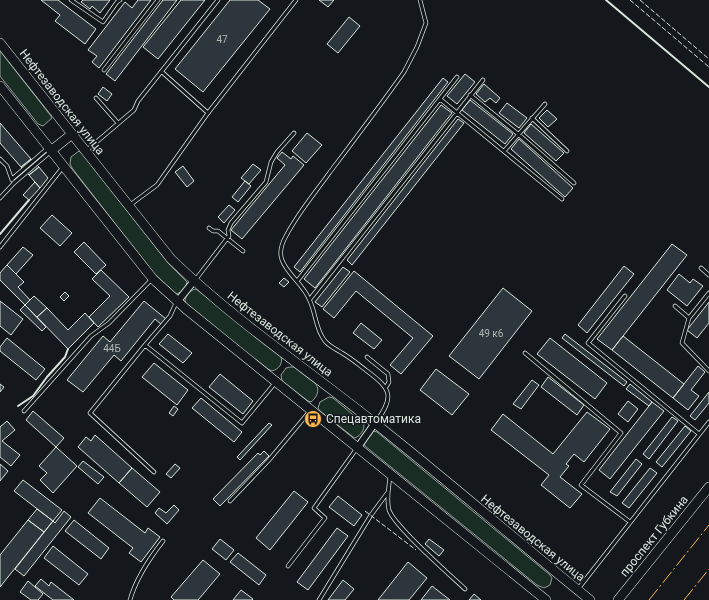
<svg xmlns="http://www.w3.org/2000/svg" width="709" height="600" font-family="Roboto,sans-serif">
	<rect width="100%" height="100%" fill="#14181c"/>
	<path fill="#1a2d24" stroke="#939e99" d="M0,51L51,116L52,118L43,126L38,124L0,76Z
		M79,151L82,153L169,264L187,282L185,290L177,294L173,292L155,275L72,168L70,164L71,157Z
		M196,289L281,356C283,364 279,369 272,371L268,369L187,306L185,301C186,295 190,290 196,289Z
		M290,367H294L316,384C320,391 317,397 311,402L308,401L282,381L281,375L286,368Z
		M329,397L333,398L364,424C364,431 361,435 355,438L353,437L320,411L318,408L320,402Z
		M373,431L377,432L550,575L552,578L550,585L544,588L537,585L365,446L363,442Z"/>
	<path fill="#2c363c" stroke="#d8e6dc" d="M41,0H58L96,29L85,44L55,21L60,15Z
		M83,0H110L100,13L92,6L90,9L81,2Z
		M138,0H151L99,68L92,62L97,56L88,50L125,2L132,8Z
		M163,0H177L115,81L106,74Z
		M181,0H205L158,59L143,47Z
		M230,0H258L270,9L203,92L175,69Z
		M319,0H334L328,7Z
		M349,17L360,26L338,53L327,44Z
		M465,74L475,82L457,104L447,96Z
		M443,78L448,82L300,272L294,267Z
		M484,84L500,98L496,103L490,98L485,102L476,94Z
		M103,87L112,94L107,101L98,94Z
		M470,100L513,134L505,144L462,110Z
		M507,103L527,118L519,128L499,113Z
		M441,105L452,113L315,288L304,279Z
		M547,110L557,119L548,127L539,118Z
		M458,119L464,123L352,265L347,260Z
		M0,123L31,159L21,167L0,143Z
		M531,124L564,153L556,161L524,133Z
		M307,133L322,145L306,163L292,151Z
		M519,139L573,188L565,197L511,149Z
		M282,152L291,159L293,156L304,165L242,239L231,230L285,165L277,158Z
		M31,159L39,167L29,175L21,167Z
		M253,164L261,170L249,184L241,178Z
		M183,166L194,181L187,187L175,172Z
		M39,167L48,178L40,188L29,175Z
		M245,181L251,186L238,202L232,197Z
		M35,182L40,188L29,200L23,195Z
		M229,205L235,210L224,223L218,217Z
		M52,215L72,233L60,246L40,228Z
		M84,242L106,265L96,274L74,252Z
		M672,244L687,255L612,350L597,339Z
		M23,247L33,255L16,274L7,265Z
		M7,265L24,282L18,287L30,300L25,305L0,280V273Z
		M624,266L634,274L587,333L578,325Z
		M343,267L350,272L322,307L315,302Z
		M101,270L129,297L98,327L89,317L110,296L92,279Z
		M354,271L433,336L401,374L390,365L413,338L356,291L334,318L323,309Z
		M679,274L690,283L693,279L703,286L687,306L667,290Z
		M284,278L289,282L284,287L279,283Z
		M503,288L532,311L479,379L449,356Z
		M65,292L69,296L64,301L60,297Z
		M34,296L47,308L37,317L25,305Z
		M0,301L23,319L11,335L0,326Z
		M144,301L166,319L162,325L155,319L121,361L114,355L83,392L67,380L103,336L110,342Z
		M709,302V323L697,338L687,330Z
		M25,305L46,327L42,331L20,310Z
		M47,308L68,330L85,313L94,323L68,349L37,317Z
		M361,323L382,340L374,349L353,333Z
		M168,334L192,353L183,363L159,344Z
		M565,334L627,382L624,386L562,338Z
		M623,336L684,384L673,398L612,350Z
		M7,338L45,369L36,380L0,351V347Z
		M550,338L607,383L595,399L537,354Z
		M154,363L188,390L177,405L142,377Z
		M698,366L705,372L691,390L699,396L688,410L673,398Z
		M436,369L469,394L452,415L420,390Z
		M220,374L253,401L243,414L209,387Z
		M548,377L584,405L577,415L541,387Z
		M532,380L539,385L521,409L513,404Z
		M0,384L4,387L0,392Z
		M630,384L652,402L649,406L626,389Z
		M709,392V403L695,420L690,416Z
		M201,398L242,432L234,442L192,408Z
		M628,401L638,409L628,422L618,414Z
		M652,402L664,411L610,479L599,470Z
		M174,406L178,409L173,416L169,413Z
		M33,411L64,438L56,447L26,420Z
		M587,412L610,429L584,462L574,454L566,464L569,466L560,477L582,494L570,508L541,485L549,475L491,430L503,414L553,454Z
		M672,417L678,421L649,459L643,454Z
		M7,421L15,430L2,441L20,455L11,466L0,457V427Z
		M269,423L272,425L240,460L237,457Z
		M685,426L691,431L662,467L656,462Z
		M95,435L132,468L119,483L78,447L86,437L91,441Z
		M56,447L77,466L53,493L40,480L47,473L39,466Z
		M264,451L269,456L220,506L213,499L258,453L260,455Z
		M636,459L642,464L617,496L610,492Z
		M83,461L104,477L98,484L78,467Z
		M0,464L8,471L0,481Z
		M175,464L180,468L171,478L166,474Z
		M132,468L160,492L147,507L119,483Z
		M650,468L657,473L629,508L622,503Z
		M23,480L62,510L53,521L14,491Z
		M294,491L308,502L270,550L256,538Z
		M338,496L362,515L354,526L329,507Z
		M100,498L145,533L148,528L160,537L141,562L129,553L133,548L88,513Z
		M174,505L179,510L167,524L155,513L159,508L166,513Z
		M37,509L53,521L44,532L28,520Z
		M64,511L71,517L24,576L15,569L53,521L55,523Z
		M28,520L44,532L0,587V555Z
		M74,520L109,548L101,559L65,531Z
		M337,528L348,536L308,590L297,582Z
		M220,539L234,550L226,560L212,549Z
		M429,539L444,550L439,556L425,544Z
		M53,546L88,574L79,585L44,558Z
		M238,553L266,575L259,585L230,562Z
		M203,560L220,574L198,600H174L171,597Z
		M408,562L427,578L409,600H378Z
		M41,579L49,586L51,582L74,600H53L35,586Z
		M343,580L354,589L345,600H328Z
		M28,581L43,594L38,600H31L20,592Z
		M432,586L450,600H421Z
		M241,590L253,599L252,600H233Z
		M474,594L481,600H469Z"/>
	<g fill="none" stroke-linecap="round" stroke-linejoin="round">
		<g stroke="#d8e6dc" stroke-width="4.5">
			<path id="lane" d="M71,0L103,22L117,2L120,0
				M104,70L158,0
				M470,95L518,134L574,183
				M96,98L118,123
				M440,99L562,199
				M208,113L296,0
				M532,118L567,151
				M87,150L134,110L138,101L218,0
				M505,150L545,104
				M0,159L7,166L12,180
				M12,179L48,148
				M0,198L14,183L50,152
				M130,205L157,185L208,113L162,72
				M209,228L213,231H218L243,251
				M0,247L63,167
				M701,268L709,275
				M196,279L229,236L228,230L231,223L266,182L271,162L277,152L294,133
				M298,280L457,77
				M625,296L588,343L699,434
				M310,299L483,80
				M675,306L689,318L682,343L709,371
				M689,318L709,293
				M145,345L170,316L176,303
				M525,353L621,433L581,485L630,522
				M367,357L388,374L389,382L386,387
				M24,411L91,336L109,323L151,280
				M376,422C395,396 391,389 367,371C359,365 351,358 342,353C336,349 330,347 325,341C315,329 316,312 309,299C303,284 287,274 282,260C279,252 282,243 286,236C298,213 315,193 330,172C355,139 380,106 404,72L417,47L426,23L420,0
				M154,472L90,413L145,345L242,423L275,383
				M390,476C389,487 386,499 389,510C394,526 450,575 465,589
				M230,501L269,460L310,411
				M288,566L325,518L314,508L357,448
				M578,589L709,422
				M130,600C136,578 149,559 163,541
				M319,600L371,515L388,492"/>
		</g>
		<g stroke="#d8e6dc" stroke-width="8">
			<path id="street" d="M177,302L194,281
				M358,447L375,423"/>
		</g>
		<g stroke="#d8e6dc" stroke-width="10">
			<path id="secondary" d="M0,43L171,259C234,320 307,369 376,424C448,481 518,542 590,600
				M0,86L153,279L186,309L546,600
				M52,150L72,134
				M618,600L709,487"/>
		</g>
		<use href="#lane" stroke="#14181c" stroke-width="3"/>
		<use href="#street" stroke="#14181c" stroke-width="6"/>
		<use href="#secondary" stroke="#14181c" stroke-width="9"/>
		<path stroke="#d8e6dc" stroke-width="1" stroke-dasharray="5 2" stroke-linecap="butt" d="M630,0L709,67
			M640,0L709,59
			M365,511L416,550"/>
		<path stroke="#d8e6dc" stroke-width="2" d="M606,0L709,87
			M0,234L29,200
			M18,406L33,396L47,377L65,357L68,349"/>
		<path stroke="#ffb74d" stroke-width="1" stroke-dasharray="14 3 2 3" stroke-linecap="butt" d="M649,600L709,525
			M684,600L709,569"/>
	</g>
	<defs>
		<g id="bus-disc" transform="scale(0.9)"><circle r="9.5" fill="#ffb74d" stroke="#14181c"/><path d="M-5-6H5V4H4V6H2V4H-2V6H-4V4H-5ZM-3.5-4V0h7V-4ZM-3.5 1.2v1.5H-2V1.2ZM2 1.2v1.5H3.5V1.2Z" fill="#111"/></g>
	</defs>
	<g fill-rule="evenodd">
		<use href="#bus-disc" x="313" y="419"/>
	</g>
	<g text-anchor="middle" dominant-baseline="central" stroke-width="3" stroke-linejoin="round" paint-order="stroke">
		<g font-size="10" fill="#adbab4">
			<text x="222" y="39">47</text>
			<text x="491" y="333">49 к6</text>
			<text x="112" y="348">44Б</text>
		</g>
		<g font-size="12" fill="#d8e6dc" stroke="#14181c">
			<text transform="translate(62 102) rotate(52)">Нефтезаводская улица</text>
			<text transform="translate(280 334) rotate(38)">Нефтезаводская улица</text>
			<text transform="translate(654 536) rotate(-51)">проспект Губкина</text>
			<text transform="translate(533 538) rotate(39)">Нефтезаводская улица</text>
		</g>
		<g font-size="12" fill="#d8e6dc" stroke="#14181c" text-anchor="start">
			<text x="326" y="419">Спецавтоматика</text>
		</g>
	</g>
</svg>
